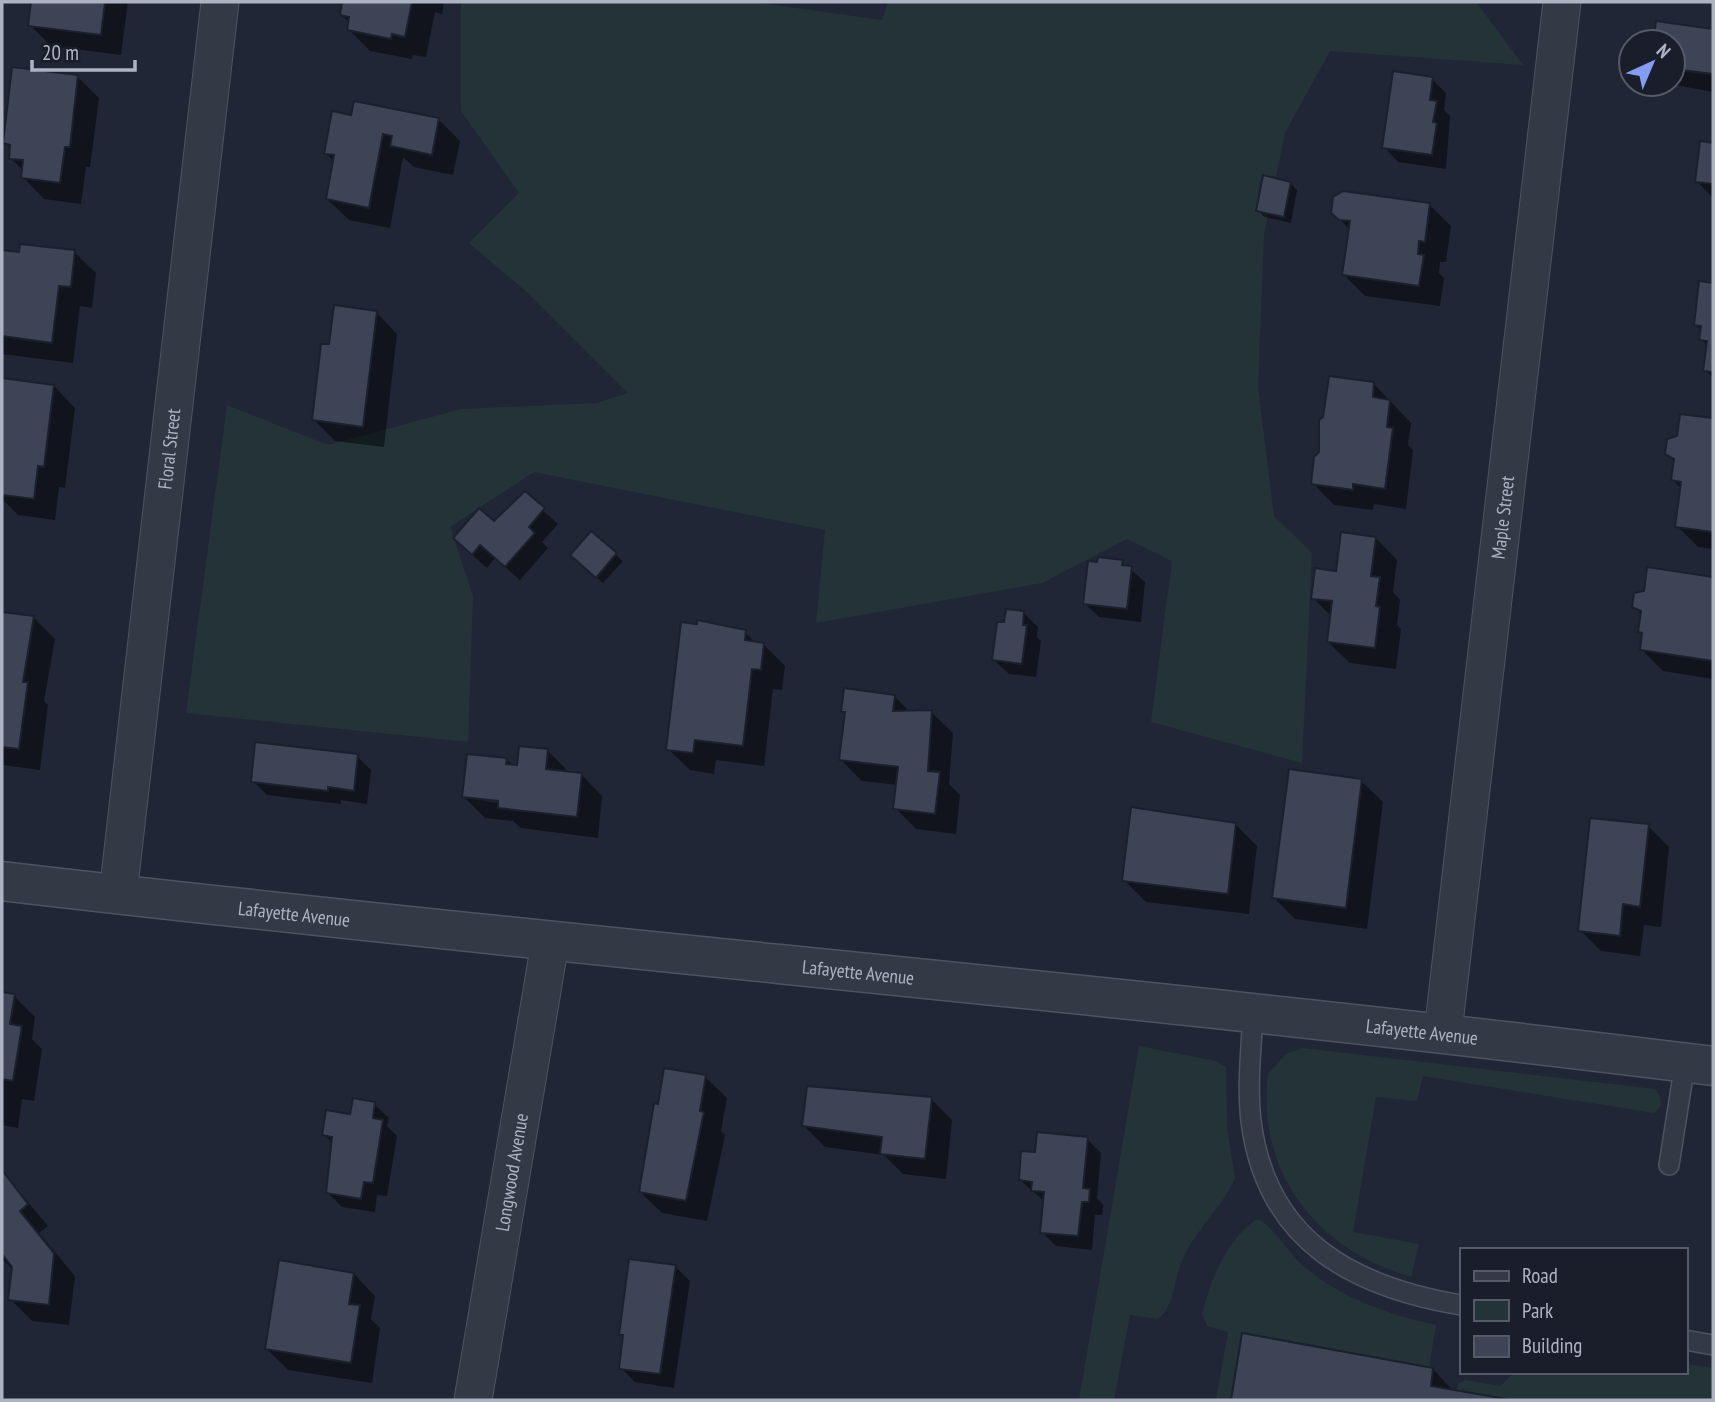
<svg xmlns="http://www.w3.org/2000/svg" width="1715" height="1402" font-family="'PT Sans Narrow',sans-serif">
	<rect width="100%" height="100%" fill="#212636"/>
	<path fill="#233338" d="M461,2H753L882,20L888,2H1476L1523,65L1330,51L1285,133L1264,235L1258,387L1274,516L1312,553L1302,763L1151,722L1172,561L1127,539L1042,583L816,623L825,530L534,472L450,527L473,596L468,742L186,713L227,405L328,445L461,409L597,403L628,393L528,293L469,243L519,193L461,111Z
		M1139,1046L1216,1061L1226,1067L1227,1128L1235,1178C1222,1208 1195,1230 1182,1261C1174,1278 1174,1310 1157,1319L1130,1315L1114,1400H1079Z
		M1303,1048L1655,1089L1660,1096L1661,1106L1654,1113L1423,1076L1417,1101L1376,1097L1353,1232L1419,1244L1411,1277C1318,1250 1256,1174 1268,1074L1286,1054Z
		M1257,1219C1270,1223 1290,1254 1302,1265C1341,1298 1386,1314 1436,1325L1429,1367L1243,1333L1231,1400H1216L1228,1332L1207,1326L1202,1314C1211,1279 1226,1240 1257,1219Z
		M1685,1364L1713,1368V1400H1512L1457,1391L1458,1384L1465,1380L1501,1386L1514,1372H1685Z"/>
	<path fill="#0007" fill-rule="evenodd" d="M33,2H128L121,55L51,46L30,25Z
		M344,2H444L442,14L435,12L426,57L413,55L412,59L370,51L348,29L350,23L341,15Z
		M1657,23L1713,31V92L1671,84L1673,42H1655Z
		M78,77L99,98L90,167H86L81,204L44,199L23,177L24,171L10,158L11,149L5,143Z
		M1432,79L1446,93L1444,110L1450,116L1446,169L1398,162L1384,147Z
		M353,117L438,119L460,141L453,175L414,167L403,157L390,228L349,220L327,199L334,162L326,153Z
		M1702,143L1713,145V198L1697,181Z
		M1290,183L1297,190L1291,223L1264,217L1258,210Z
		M1430,205L1451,226L1446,262H1440L1439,273L1444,278L1440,306L1365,296L1344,275L1350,230L1333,212Z
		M2,251L74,252L96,273L92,308L80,306L73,363L2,354Z
		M1701,283L1713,285V378L1705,370L1708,347L1701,339L1702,331L1695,324Z
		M376,312L397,334L384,447L335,441L314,420L331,346Z
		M2,379L54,386L75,408L65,488L59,487L55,520L18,515L2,499Z
		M1374,384L1411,423L1408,445L1413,450L1406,509L1374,504L1373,510L1334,505L1313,483L1321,453Z
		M1682,416L1713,420V549L1698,547L1677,526L1682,489L1673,480L1676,462L1667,454L1679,438Z
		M525,494L558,524L542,542L548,548L520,580L495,558L487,568L469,552Z
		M591,533L623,561L603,583L579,562Z
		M1376,538L1397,560L1393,592L1400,600L1397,625L1401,629L1396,669L1350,663L1328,642L1332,617L1313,598Z
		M1122,562L1145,582L1141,622L1099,617L1084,603Z
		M1649,569L1713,579V679L1663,671L1642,650V615L1634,607L1645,593Z
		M2,613L34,618L55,639L44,701L48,705L40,770L2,765Z
		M1024,613L1038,627L1037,637L1041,641L1036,677L1009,674L994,660L1006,624Z
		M699,622L745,632L756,644H763L785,666L782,690L773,689L764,766L716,760L714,774L690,770L668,749Z
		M894,696L910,712H931L953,733L949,784L960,795L956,834L916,829L895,808L898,785L862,781L841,760L846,715L842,711Z
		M548,751L570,773L581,774L602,796L598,838L521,828L513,821L485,818L463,796L506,760L518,767ZM484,798L507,801V804L484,801Z
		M357,756L371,770L367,804L341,800V804L267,795L253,781Z
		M1361,781L1383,802L1367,929L1295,919L1274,898Z
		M1133,809L1236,825L1257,846L1249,914L1146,902L1124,880Z
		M1648,826L1669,847L1661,927L1644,925L1640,956L1601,951L1580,930Z
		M2,994L14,996L35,1017L32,1039L42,1049L34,1101L22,1099L18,1128L2,1125Z
		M705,1077L727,1098L721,1131L725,1135L707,1221L662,1213L640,1192L660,1106Z
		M931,1099L952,1120L946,1179L903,1174L884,1155L825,1147L804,1126Z
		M374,1104L389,1118L387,1126L397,1136L387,1196L377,1195L375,1212L342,1207L328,1193L333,1143L324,1135Z
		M1087,1139L1101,1153L1097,1198L1103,1205L1102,1215H1095L1092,1250L1056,1246L1042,1232L1045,1202L1020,1180L1037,1154Z
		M2,1171L48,1226L39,1233L75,1276L69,1325L32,1321L10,1299L14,1271L2,1259Z
		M676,1267L690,1281L674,1388L635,1382L621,1368L624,1338L621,1334Z
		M354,1274L375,1296L371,1319L380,1328L372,1383L288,1370L267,1349Z
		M1244,1335L1433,1369L1454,1392L1503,1400H1233Z"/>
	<path fill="#3d4456" stroke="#1b202d" stroke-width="2" d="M31,2H105L101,35L28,26Z
		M342,2H412L405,37L392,34L391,39L347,30L349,17L340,15Z
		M1656,21L1713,29V74L1673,69V42H1653Z
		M12,67L78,75L70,147H65L60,183L21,178L23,160L9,159L10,145L3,143Z
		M1393,71L1433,77L1430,100L1437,101L1433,122L1437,123L1432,155L1382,148Z
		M354,101L439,118L432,155L390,146L392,136L383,134L369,208L326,199L334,155L324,154L332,111L351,115Z
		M1700,141L1713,143V184L1695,182Z
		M1263,175L1291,182L1284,217L1256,211Z
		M1343,191L1430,203L1425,242L1419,241L1418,254L1424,255L1419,286L1342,275L1350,221L1339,220L1331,213L1333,197Z
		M20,244L75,250L71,287L59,286L52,343L2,336V250L19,252Z
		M1699,281L1713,283V372L1703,371L1707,341L1699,340L1701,326L1694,325Z
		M334,305L377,311L363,427L312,420L321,344H329Z
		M1329,376L1374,382L1373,397L1390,400L1387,427L1393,428L1385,489L1353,484V490L1311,484L1314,457L1319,452V420L1323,417Z
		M2,378L54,385L44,467L38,466L34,499L2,495Z
		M1680,414L1713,418V532L1675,527L1681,482L1671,480L1674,459L1665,454L1667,439L1677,436Z
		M525,491L545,508L529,527L535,533L505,567L480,545L472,555L453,538L479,508L494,521Z
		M591,531L617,553L596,578L570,555Z
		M1341,532L1376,537L1371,576L1380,577L1376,606L1380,607L1375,648L1327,642L1332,601L1311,599L1315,568L1336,571Z
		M1098,557L1123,560L1122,565L1132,566L1127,609L1083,604L1088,561L1097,562Z
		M1647,567L1713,577V661L1640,650L1642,633L1638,632L1641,611L1632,607L1634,593L1644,591Z
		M1006,609L1024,611L1023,625H1027L1022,664L992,660L997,622H1004Z
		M2,612L34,616L23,682H28L19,749L2,747Z
		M697,620L746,630L745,640L764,643L761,670L752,669L743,746L695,740L693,753L666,750L681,622L697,624Z
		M844,688L895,695L893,711L932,710L928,771L940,772L935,814L893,809L898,767L839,760L845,712H841Z
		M255,742L358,754L354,791L328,787V791L251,782Z
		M519,746L548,749L546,769L582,773L577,817L498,808V801L462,797L467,754L507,758L506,764L517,765Z
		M1289,769L1362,779L1346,908L1272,898Z
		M1131,807L1236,823L1228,894L1122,881Z
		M1590,818L1649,824L1640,907L1623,904L1620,936L1578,931Z
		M2,992L15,994L10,1024L22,1026L13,1081L2,1079Z
		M664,1068L706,1075L700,1111L704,1112L686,1201L639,1192L654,1103L658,1104Z
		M807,1086L932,1097L925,1159L880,1154L882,1137L802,1126Z
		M353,1098L375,1102L373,1118L383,1120L373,1183L364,1182L361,1199L326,1193L332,1137L322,1135L326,1110L350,1114Z
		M1037,1132L1088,1137L1083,1188L1090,1189L1089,1202H1082L1078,1236L1040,1233L1044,1192L1031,1191L1032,1182L1019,1180L1021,1151L1035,1152Z
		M2,1170L28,1204L20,1211L54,1253L49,1305L8,1300L12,1267L2,1254Z
		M629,1259L676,1265L660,1374L619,1369L623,1335H619Z
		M279,1260L354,1273L349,1304L360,1305L351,1363L265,1349Z
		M1242,1333L1433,1368L1431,1386L1512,1400H1231Z"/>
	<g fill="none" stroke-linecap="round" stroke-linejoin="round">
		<g stroke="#4e5361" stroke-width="22">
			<path id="service" d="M1253,1015C1251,1050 1247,1086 1251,1121C1266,1241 1353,1287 1461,1305
				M1669,1165L1685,1063
				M1685,1340L1713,1345"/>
		</g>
		<g stroke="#4e5361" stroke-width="39">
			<g id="minor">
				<path id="s1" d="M118,894L220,2"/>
				<path id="s2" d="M1443,1032L1562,2"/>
				<path id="s3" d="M473,1400L550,943"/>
			</g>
		</g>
		<g stroke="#4e5361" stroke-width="41">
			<g id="tertiary">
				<path id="s4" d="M2,881C572,948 1144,995 1713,1066"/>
			</g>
		</g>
		<use href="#service" stroke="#343946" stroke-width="19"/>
		<use href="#minor" stroke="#343946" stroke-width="37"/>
		<use href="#tertiary" stroke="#343946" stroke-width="38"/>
	</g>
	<g text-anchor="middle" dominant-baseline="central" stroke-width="5" stroke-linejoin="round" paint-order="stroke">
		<g font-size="19" fill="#aeb3c3" stroke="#1a1e2b">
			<text stroke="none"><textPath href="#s1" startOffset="448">Floral Street</textPath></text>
			<text stroke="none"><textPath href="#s2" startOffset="518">Maple Street</textPath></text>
			<text stroke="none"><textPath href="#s4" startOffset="294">Lafayette Avenue</textPath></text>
			<text stroke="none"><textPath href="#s4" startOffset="861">Lafayette Avenue</textPath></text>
			<text stroke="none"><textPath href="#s4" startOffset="1428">Lafayette Avenue</textPath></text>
			<text stroke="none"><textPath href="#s3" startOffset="231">Longwood Avenue</textPath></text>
		</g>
	</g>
	<rect width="1715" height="1402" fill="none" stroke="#aeb3c3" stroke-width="7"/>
	<rect x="1460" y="1248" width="228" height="126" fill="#1a1e2b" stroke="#555a68" stroke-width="2"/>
	<rect x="1474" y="1271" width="35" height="10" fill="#343946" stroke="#555a68" stroke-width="2"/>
	<text x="1522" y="1283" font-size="21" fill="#aeb3c3">Road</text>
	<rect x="1474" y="1300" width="35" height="21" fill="#233338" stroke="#555a68" stroke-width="2"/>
	<text x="1522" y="1318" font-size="21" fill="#aeb3c3">Park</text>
	<rect x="1474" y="1336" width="35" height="21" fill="#3d4456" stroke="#555a68" stroke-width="2"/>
	<text x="1522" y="1353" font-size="21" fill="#aeb3c3">Building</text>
	<g transform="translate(1652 63) rotate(44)"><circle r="33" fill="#1a1e2b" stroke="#555a68" stroke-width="2"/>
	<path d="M0-5L12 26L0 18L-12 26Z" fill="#849df3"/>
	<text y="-10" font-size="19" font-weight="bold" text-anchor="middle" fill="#aeb3c3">N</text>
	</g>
	<path d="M32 60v10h103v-10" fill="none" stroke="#aeb3c3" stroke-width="3.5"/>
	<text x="42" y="60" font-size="21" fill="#aeb3c3" stroke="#1a1e2b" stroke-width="5" paint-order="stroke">20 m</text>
</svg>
